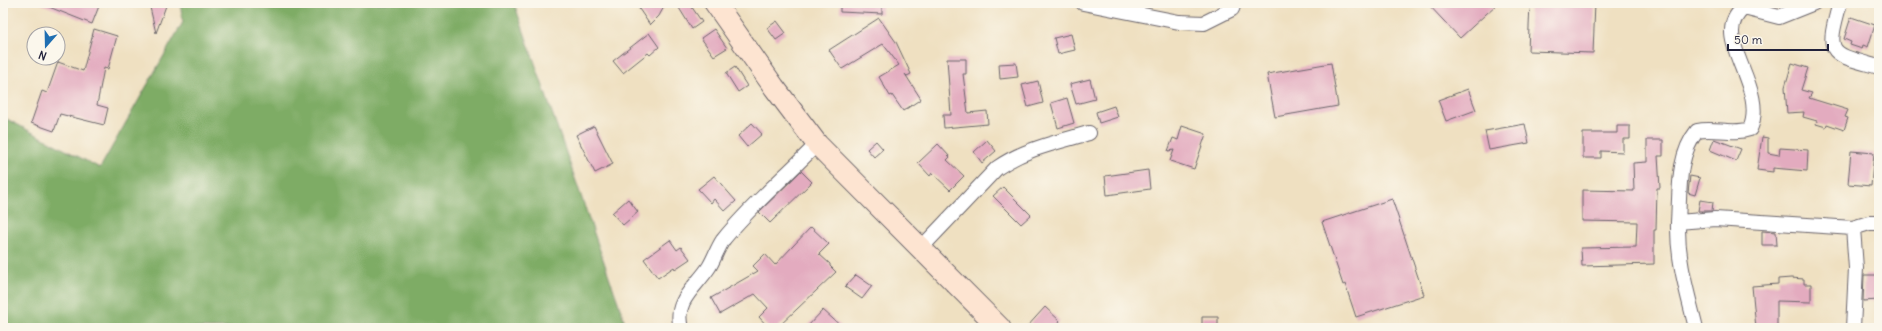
<svg xmlns="http://www.w3.org/2000/svg" width="1882" height="331" font-family="Delius,sans-serif">
	<rect width="100%" height="100%" fill="#fbf7ec"/>
	<filter id="ink" filterUnits="userSpaceOnUse"><feTurbulence type="fractalNoise" baseFrequency=".025" numOctaves="2"/><feDisplacementMap in="SourceGraphic" scale="8" xChannelSelector="R" yChannelSelector="G"/><feConvolveMatrix kernelMatrix="1 2 1 2 8 2 1 2 1" color-interpolation-filters="sRGB"/></filter>
	<filter id="wash" filterUnits="userSpaceOnUse"><feTurbulence type="fractalNoise" baseFrequency=".012" numOctaves="4" result="noise"/><feDisplacementMap in="SourceGraphic" scale="16" xChannelSelector="R" yChannelSelector="G"/><feGaussianBlur stdDeviation="0.9" result="paint"/><feColorMatrix in="noise" values="0 0 0 0 0 0 0 0 0 0 0 0 0 0 0 0 0 1.4 0 .05"/><feComposite in="paint" operator="in"/></filter>
	<g filter="url(#wash)">
		<rect width="100%" height="100%" fill="#efe0c1"/>
		<path fill="#7eac65" stroke="#506750" d="M180,3H514L627,328H3V117L100,168L183,22Z"/>
		<g id="blocks">
			<path fill="#e3abbf" d="M39,3H92L99,6L92,24Z
				M149,3H167L156,33Z
				M635,3H666L659,16L650,25Z
				M676,3H689L702,22L692,29Z
				M840,3H882V14L840,12Z
				M1427,3H1498L1460,38Z
				M1530,3H1595L1593,53L1528,51Z
				M1851,17L1875,25L1868,47L1863,45L1862,49L1850,45L1851,42L1844,39Z
				M879,18L896,42L911,74L907,76L905,74L921,99L903,111L892,95L890,96L879,77L899,65L883,44L842,69L829,50Z
				M777,21L786,33L776,40L767,28Z
				M94,29L117,36L108,69L104,68L97,105L108,108L104,125L60,114L54,131L31,123L42,91L47,93L58,62L83,71Z
				M714,29L727,48L714,56L701,38Z
				M649,33L659,47L650,55L648,53L623,73L613,61Z
				M1071,34L1075,50L1058,54L1054,38Z
				M947,59H966V74H963L968,113L987,111L988,124L944,128L943,115H951Z
				M1016,63L1018,77L1000,79L999,64Z
				M1331,63L1338,106L1275,117L1267,74Z
				M1792,63L1808,68L1801,90L1812,93L1809,98L1848,110L1845,117L1848,118L1844,130L1827,124L1826,127L1816,124L1817,121L1803,117L1804,112L1787,113L1785,87Z
				M735,67L747,86L738,92L726,73Z
				M1090,79L1095,99L1076,104L1070,84Z
				M1038,81L1043,103L1028,107L1022,85Z
				M1468,89L1476,110L1446,121L1438,100Z
				M1067,98L1074,123L1058,128L1051,103Z
				M1114,106L1118,117L1099,123L1096,112Z
				M752,123L762,134L747,147L738,136Z
				M1525,124L1529,143L1489,150L1485,131Z
				M594,126L613,164L595,173L576,135Z
				M1182,126L1206,134L1194,169L1170,161L1174,150L1168,151L1173,138L1178,140Z
				M1617,126H1630V139H1623V152L1601,151V158H1583V133H1617Z
				M1762,137L1768,138V153L1779,155L1780,148L1808,150L1807,171L1773,168V172L1757,170Z
				M1714,139L1741,149L1736,161L1710,150Z
				M987,140L996,151L982,163L974,152Z
				M1647,140H1663V156H1658L1660,188H1657L1656,230H1654V264L1582,266L1581,248L1636,247L1637,222L1582,221V190L1634,191L1633,163L1647,162Z
				M876,141L883,149L874,157L867,149Z
				M938,144L950,157L947,160L964,176L950,190L932,173L930,176L918,163Z
				M1851,151L1874,153L1871,186L1848,184Z
				M1148,170L1150,189L1107,195L1105,176Z
				M801,171L812,182L770,223L759,212Z
				M714,176L736,201L725,211L714,199L711,203L698,189Z
				M1690,176L1700,178L1695,195L1688,193Z
				M1003,187L1031,215L1021,224L993,196Z
				M628,199L638,212L623,225L612,213Z
				M1392,199L1424,295L1356,317L1345,284L1343,285L1322,222Z
				M1700,200L1713,202L1712,211H1698Z
				M811,227L829,244L819,254L830,264V266L836,272L777,328H769L759,317L768,308L755,294L720,314L711,298L758,271L753,266L765,254L775,265Z
				M1762,231L1776,232L1777,245H1762Z
				M670,240L677,250L681,247L690,259L675,269L674,267L658,278L644,259Z
				M856,275L872,286L862,299L845,287Z
				M1864,275H1879V300L1863,301Z
				M1791,278L1804,279V284H1811V302L1777,301V328H1756L1752,286L1778,284V279Z
				M1045,307L1060,321L1054,328H1026Z
				M823,310L843,328H806Z
				M1202,317H1218V327H1202Z"/>
		</g>
	</g>
	<g filter="url(#ink)">
		<use href="#blocks" fill-opacity="0" stroke="#6a646a" stroke-width="1"/>
		<g fill="none" stroke-linecap="round" stroke-linejoin="round">
			<g stroke="#6a646a" stroke-width="16">
				<path id="street" d="M1083,3L1179,22L1204,23L1232,9L1234,3
					M1840,3C1825,56 1829,53 1879,67
					M1678,222C1680,191 1677,156 1697,131C1714,127 1733,135 1750,129C1769,86 1707,36 1744,8L1779,17L1814,3
					M1853,228L1856,268L1853,328
					M921,248L997,168C1024,149 1058,142 1089,133
					M681,328C673,301 696,287 709,267C714,259 717,249 723,240C751,205 786,176 817,144
					M1696,328C1687,291 1677,260 1678,222L1715,219L1853,228L1869,223H1879"/>
			</g>
			<g stroke="#6a646a" stroke-width="23">
				<path id="secondary" d="M715,3L774,87L817,144L1000,328"/>
			</g>
			<use href="#street" stroke="#fff" stroke-width="14"/>
			<use href="#secondary" stroke="#fde4d1" stroke-width="21"/>
		</g>
	</g>
	<rect width="1882" height="331" fill="none" stroke="#fbf7ec" stroke-width="16"/>
	<g transform="translate(46 46) rotate(200)"><circle r="19" fill="#fbf7ec" stroke="#a4a2a5"/>
	<path d="M0-3L7 15L0 10L-7 15Z" fill="#1f6fb2"/>
	<text y="-6" font-size="11" font-weight="bold" text-anchor="middle" fill="#22223b">N</text>
	</g>
	<path d="M1728 44v6h100v-6" fill="none" stroke="#22223b" stroke-width="2"/>
	<text x="1734" y="44" font-size="12" fill="#22223b" stroke="#fbf7ec" stroke-width="3" paint-order="stroke">50 m</text>
</svg>
